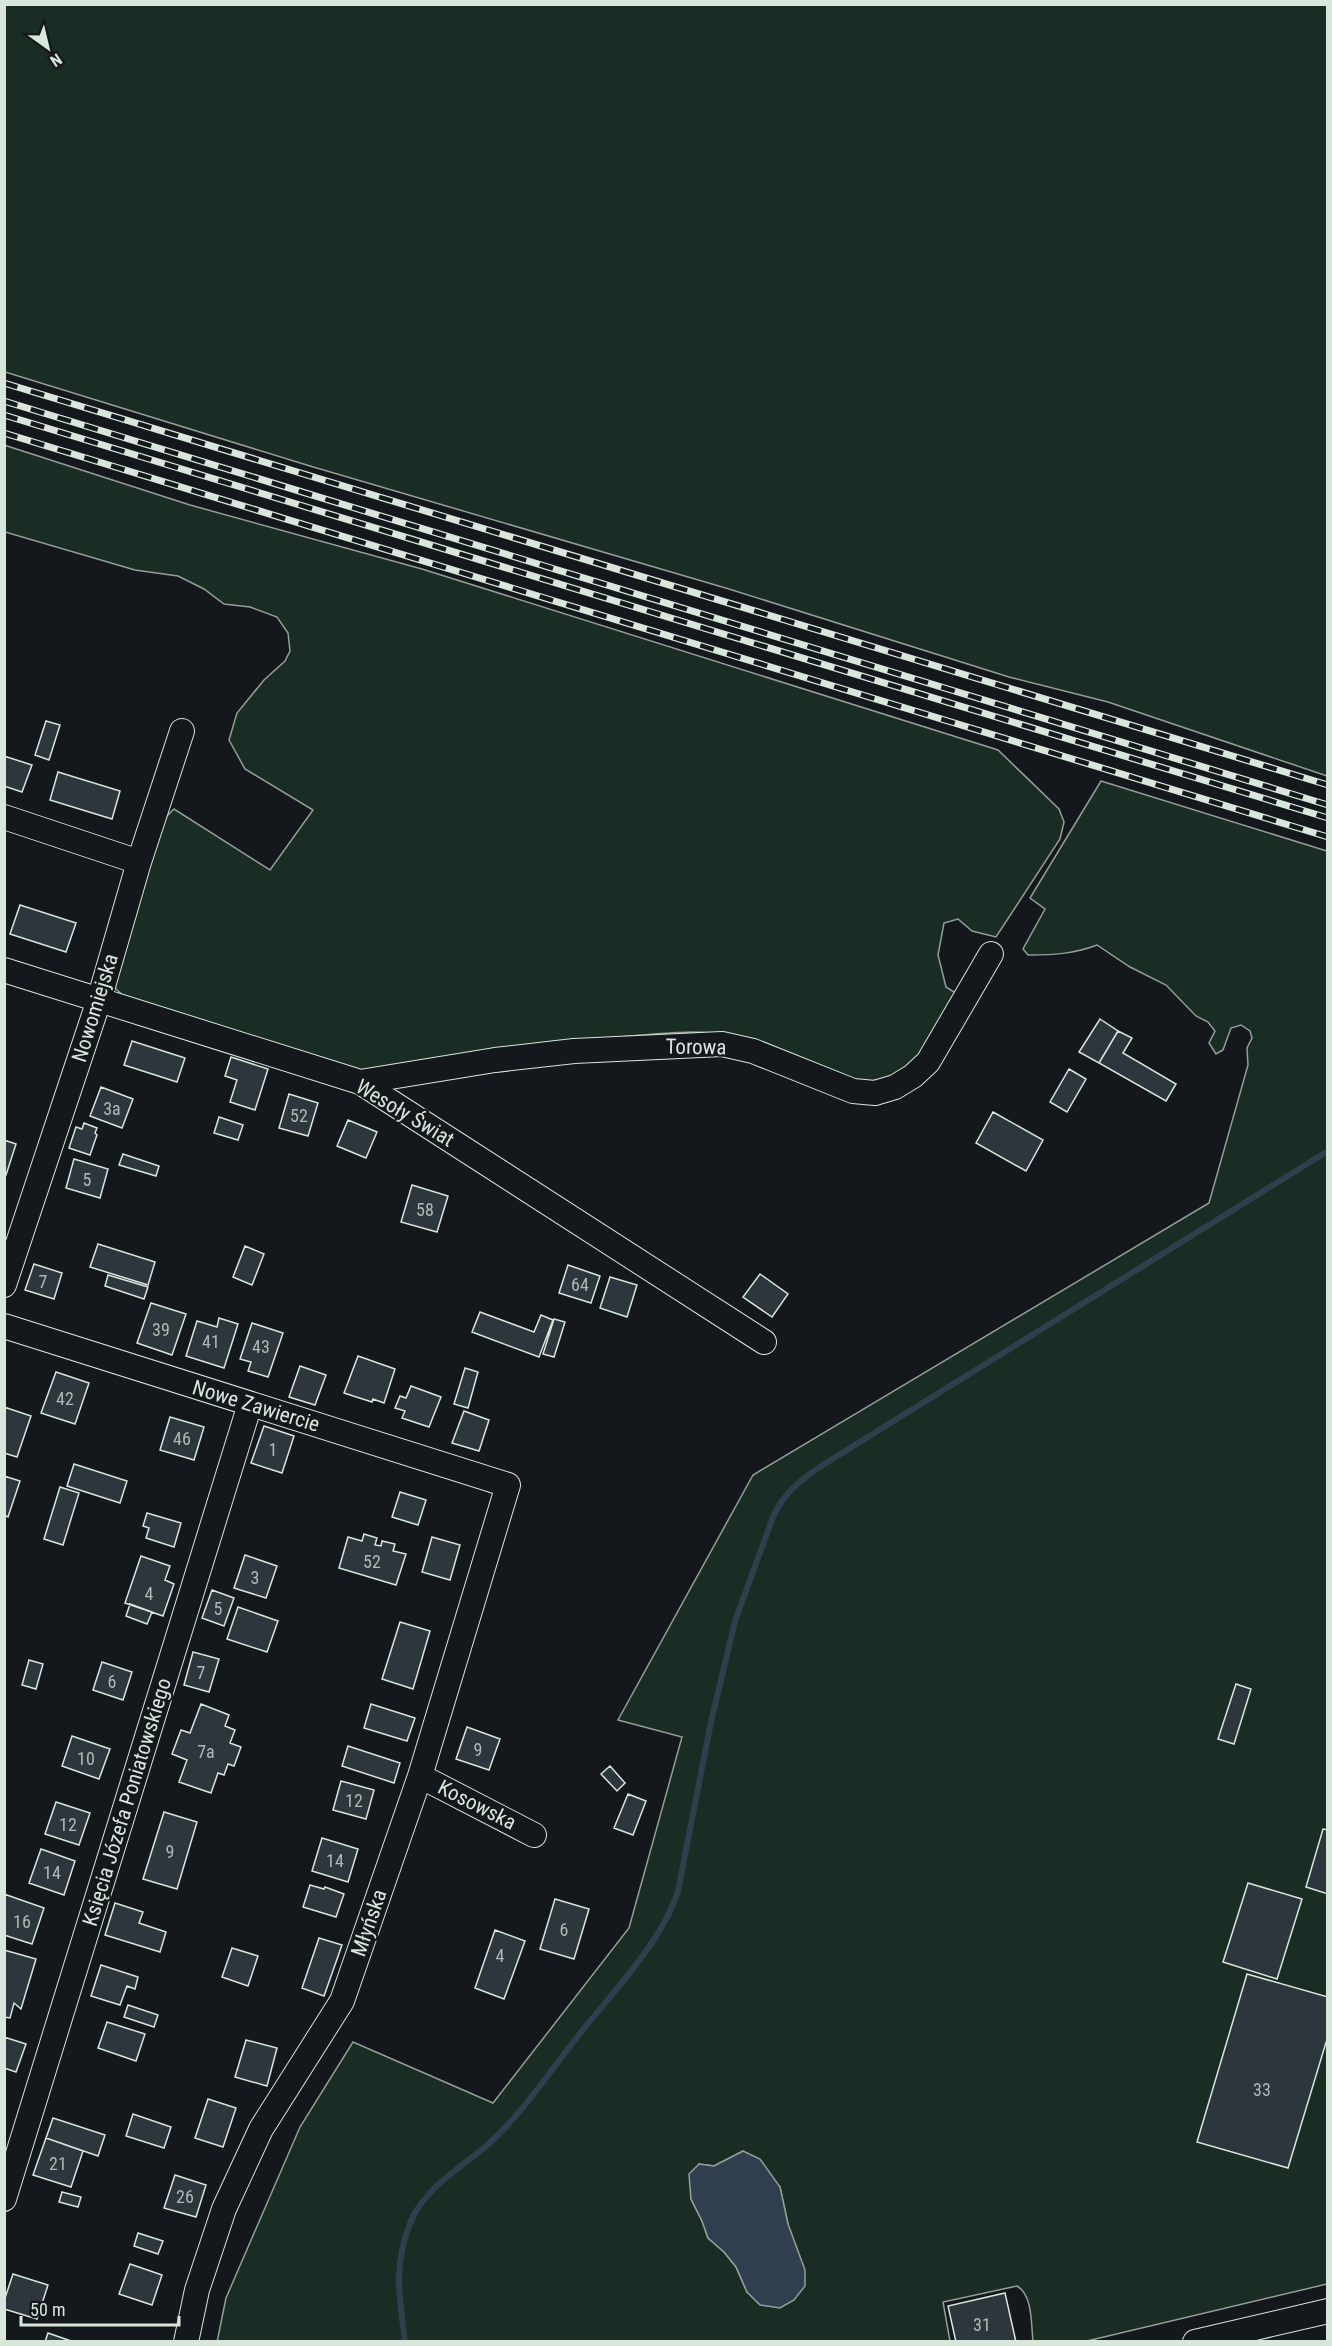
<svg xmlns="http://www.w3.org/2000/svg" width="1332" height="2346" font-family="'Roboto Condensed',sans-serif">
	<rect width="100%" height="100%" fill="#14181c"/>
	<path fill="#1a2d24" stroke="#939e99" stroke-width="1.5" fill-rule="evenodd" d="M4,5H1327V776L1108,702L1009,677L729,589L310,466L5,372Z
		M4,445L190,505L422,569L998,750L1059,809L1064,822L1060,839L996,937L972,931L958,919L944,923L938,955L946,987L959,995L913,1066L896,1075L873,1082L854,1081L734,1036C700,1029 665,1033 630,1036C545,1043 461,1060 377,1073L350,1068L126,998L116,989L113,980L158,837L167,816L174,809L270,870L313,810L245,769L229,740L237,713L264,680L285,661L290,651L288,633L277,617L250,607L224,604L204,589L178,576L135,570L5,532Z
		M1101,781L1327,851V2284L1087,2341H1033C1031,2325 1033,2295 1017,2286L943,2302L950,2341L217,2342L226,2298L300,2127L353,2042L493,2103L629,1928L682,1737L618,1720L753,1475L1209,1203L1248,1065L1247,1048L1252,1038L1250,1031L1241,1025L1231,1028L1223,1050L1216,1054L1209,1043L1215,1031L1208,1022L1196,1016L1166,985L1130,967L1097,945C1074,954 1052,955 1028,955L1023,949L1045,909L1030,898ZM743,2151L780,2187L788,2224L747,2292L736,2267L724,2252L708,2238L702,2221L691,2199L699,2164L714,2166Z"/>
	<path fill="#2f3f4d" stroke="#939e99" stroke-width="1.5" d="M743,2151L760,2159L780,2187L788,2224L805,2270V2286L794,2300L780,2308L760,2305L747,2292L736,2267L724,2252L708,2238L702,2221L691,2199L689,2174L699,2164L714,2166Z"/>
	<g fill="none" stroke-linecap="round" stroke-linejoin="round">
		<path stroke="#2f3f4d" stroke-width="6" d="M405,2342C399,2295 393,2265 411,2221C427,2184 467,2165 494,2139C526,2108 551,2070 578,2036C611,1994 662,1942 678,1891L711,1722L735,1621L773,1517C784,1492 803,1478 826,1463L1328,1151"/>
	</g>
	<path fill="#2c363c" stroke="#d8e6dc" stroke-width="1.5" d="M46,721L60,725L49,760L35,755Z
		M4,756L32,765L22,792L4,786Z
		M58,772L120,791L112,819L50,800Z
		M20,905L76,923L66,952L10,934Z
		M1100,1019L1118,1031L1099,1063L1079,1052Z
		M1118,1031L1132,1038L1123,1053L1176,1084L1166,1101L1099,1063Z
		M132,1041L185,1058L177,1082L124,1065Z
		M231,1057L268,1069L255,1110L230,1102L237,1080L225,1076Z
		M1069,1069L1086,1079L1067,1112L1050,1102Z
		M101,1087L133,1099L122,1128L90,1116Z
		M289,1094L318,1103L308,1136L279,1128Z
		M993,1112L1043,1140L1026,1171L976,1143Z
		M219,1117L243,1125L238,1140L214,1133Z
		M348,1120L377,1132L366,1158L337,1146Z
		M84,1123L97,1128L95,1133L97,1135L90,1155L69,1148L76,1127L82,1129Z
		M4,1140L16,1144L6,1175H4Z
		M123,1154L159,1166L156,1176L119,1165Z
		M74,1159L108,1169L100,1198L66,1188Z
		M412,1185L448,1196L437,1232L401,1222Z
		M98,1244L155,1262L148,1285L90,1267Z
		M245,1246L264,1254L252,1285L233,1277Z
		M34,1264L62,1273L54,1299L25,1290Z
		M568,1265L600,1276L591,1303L559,1293Z
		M760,1274L788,1294L772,1317L743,1297Z
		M108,1275L148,1287L144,1299L105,1286Z
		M610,1277L637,1285L627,1317L600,1308Z
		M151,1303L186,1314L172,1355L137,1343Z
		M480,1312L534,1332L541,1315L553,1320L539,1357L472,1332Z
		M219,1318L238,1324L224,1368L186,1356L197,1321L217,1327Z
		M554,1319L565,1322L554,1357L543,1354Z
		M252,1323L283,1333L268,1377L248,1371L251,1362L240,1359Z
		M358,1356L395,1369L384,1403L373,1399L372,1402L344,1393Z
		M300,1366L326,1375L315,1405L289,1397Z
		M465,1368L478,1372L468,1408L454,1404Z
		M56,1372L89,1383L75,1424L41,1413Z
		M411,1386L441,1397L429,1427L402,1418L405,1411L395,1408L400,1396L406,1398Z
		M4,1407L31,1416L17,1457L4,1453Z
		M464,1411L489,1420L479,1451L452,1443Z
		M170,1417L204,1427L194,1460L160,1450Z
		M264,1426L294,1436L282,1473L251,1463Z
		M74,1464L127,1481L120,1503L67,1486Z
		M4,1476L20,1481L8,1517L4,1515Z
		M60,1487L79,1493L63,1545L44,1539Z
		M400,1492L426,1500L418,1525L392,1517Z
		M147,1513L181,1523L174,1547L146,1538L149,1528L143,1526Z
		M364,1534L377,1538L375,1545L381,1546L382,1541L395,1544L393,1551L406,1554L396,1585L339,1568L348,1537L362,1541Z
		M432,1537L460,1545L450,1580L422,1572Z
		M245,1555L277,1566L266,1598L234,1588Z
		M141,1556L170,1566L165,1580L174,1584L163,1616L125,1603Z
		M212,1590L234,1598L224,1626L202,1618Z
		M130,1604L152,1612L147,1624L126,1616Z
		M238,1607L278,1621L267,1652L227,1639Z
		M400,1622L430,1631L413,1689L382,1679Z
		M193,1652L219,1659L209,1692L184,1685Z
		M29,1660L43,1664L36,1689L22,1685Z
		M102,1662L132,1672L123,1700L93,1690Z
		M1236,1684L1251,1689L1234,1744L1218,1739Z
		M201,1704L229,1715L225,1726L235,1730L230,1743L241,1747L234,1766L228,1764L224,1775L218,1773L211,1793L179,1782L187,1760L172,1754L181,1730L190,1733Z
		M371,1704L415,1718L407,1741L364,1728Z
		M467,1727L500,1739L489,1770L456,1759Z
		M72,1736L110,1749L99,1779L62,1766Z
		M348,1746L400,1763L394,1783L342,1766Z
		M610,1766L625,1783L617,1791L601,1774Z
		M341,1781L374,1790L366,1819L333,1810Z
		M628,1794L646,1801L633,1835L614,1828Z
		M56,1802L90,1813L79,1845L45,1834Z
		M164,1812L197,1822L177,1889L143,1879Z
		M1323,1829L1328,1830V1894L1306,1887Z
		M322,1838L358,1849L348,1882L312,1871Z
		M41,1849L75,1861L64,1895L29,1883Z
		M1248,1883L1302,1899L1277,1979L1223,1962Z
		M310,1885L324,1889L325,1887L344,1894L336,1917L303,1907Z
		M4,1894L44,1908L32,1944L4,1935Z
		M555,1899L589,1909L574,1959L540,1949Z
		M115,1903L143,1912L139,1923L166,1932L160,1952L105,1935Z
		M495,1930L525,1941L504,1999L475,1988Z
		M319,1938L342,1945L324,1996L302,1988Z
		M232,1948L258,1956L248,1986L222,1977Z
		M4,1950L36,1959L21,2009L14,2003L10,2018L4,2017Z
		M101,1965L138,1977L135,1989L127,1986L120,2005L91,1996Z
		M1247,1974L1328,1997V2036L1288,2168L1197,2142Z
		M128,2005L158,2015L154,2027L124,2017Z
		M107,2022L145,2034L136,2061L98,2048Z
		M4,2037L26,2044L16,2072L4,2068Z
		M246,2040L277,2048L267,2086L235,2077Z
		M208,2099L236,2108L223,2147L195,2138Z
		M133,2114L171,2127L164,2148L126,2136Z
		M53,2118L105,2135L98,2156L46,2138Z
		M46,2138L83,2151L71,2187L33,2175Z
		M175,2175L206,2185L196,2217L164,2208Z
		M62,2192L81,2197L78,2207L59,2202Z
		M138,2233L163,2241L158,2254L134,2246Z
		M130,2264L162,2275L152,2305L119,2294Z
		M13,2274L48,2285L37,2319L4,2309V2301Z
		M1005,2293L1016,2342H956L948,2306Z
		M48,2333L74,2342H45Z"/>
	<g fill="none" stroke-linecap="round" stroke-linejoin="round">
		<g stroke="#d8e6dc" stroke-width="26">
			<path id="minor" d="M4,817L139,862
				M4,970L360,1082L764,1342
				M360,1082L495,1060L574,1051L722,1044L753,1051L853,1091L875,1093L895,1087L913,1076L928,1062L991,954
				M4,1285L99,1000L139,862L182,731
				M4,1326L508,1485L420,1776L342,2001L261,2129L224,2209L197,2290L186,2342
				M420,1776L534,1835
				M4,2199L250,1404
				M1195,2342L1328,2311"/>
		</g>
		<use href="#minor" stroke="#14181c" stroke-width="24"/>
		<g stroke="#d8e6dc" stroke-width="7">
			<path id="rail" d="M4,383L1328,785
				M4,401L1328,805
				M4,415L1328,818
				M4,433L1328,837"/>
		</g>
		<use href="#rail" stroke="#14181c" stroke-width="4.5" stroke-dasharray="14" stroke-linecap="butt"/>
	</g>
	<g text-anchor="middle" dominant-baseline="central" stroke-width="4.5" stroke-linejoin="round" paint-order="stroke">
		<g font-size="18" fill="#adbab4">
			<text x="112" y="1108">3a</text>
			<text x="299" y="1115">52</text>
			<text x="87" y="1179">5</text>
			<text x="425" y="1209">58</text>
			<text x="43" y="1281">7</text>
			<text x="580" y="1284">64</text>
			<text x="161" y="1329">39</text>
			<text x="211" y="1341">41</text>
			<text x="261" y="1346">43</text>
			<text x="65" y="1398">42</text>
			<text x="182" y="1438">46</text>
			<text x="273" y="1449">1</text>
			<text x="372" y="1561">52</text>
			<text x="255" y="1577">3</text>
			<text x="149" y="1593">4</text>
			<text x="218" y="1608">5</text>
			<text x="201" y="1672">7</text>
			<text x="112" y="1681">6</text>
			<text x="478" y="1749">9</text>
			<text x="206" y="1751">7a</text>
			<text x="86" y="1758">10</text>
			<text x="354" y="1800">12</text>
			<text x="68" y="1824">12</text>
			<text x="170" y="1851">9</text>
			<text x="335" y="1860">14</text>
			<text x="52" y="1872">14</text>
			<text x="22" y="1921">16</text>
			<text x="564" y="1929">6</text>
			<text x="500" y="1955">4</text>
			<text x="1262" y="2089">33</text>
			<text x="58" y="2163">21</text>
			<text x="185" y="2196">26</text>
			<text x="982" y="2324">31</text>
		</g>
		<g font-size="21" fill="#d8e6dc" stroke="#14181c">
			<text transform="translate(95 1008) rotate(-73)">Nowomiejska</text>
			<text transform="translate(696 1047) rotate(1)">Torowa</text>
			<text transform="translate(405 1113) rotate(31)">Wesoły Świat</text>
			<text transform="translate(256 1406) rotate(17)">Nowe Zawiercie</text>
			<text transform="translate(127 1802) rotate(-73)">Księcia Józefa Poniatowskiego</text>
			<text transform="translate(477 1805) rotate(27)">Kosowska</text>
			<text transform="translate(369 1923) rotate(-71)">Młyńska</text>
		</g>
	</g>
	<rect width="1332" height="2346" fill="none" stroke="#d8e6dc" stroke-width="12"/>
	<g transform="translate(48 48) rotate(146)" stroke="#14181c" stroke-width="4.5" paint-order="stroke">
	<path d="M0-4.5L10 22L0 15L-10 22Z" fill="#d8e6dc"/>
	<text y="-9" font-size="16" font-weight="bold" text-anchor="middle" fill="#d8e6dc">N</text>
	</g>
	<path d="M21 2316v9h158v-9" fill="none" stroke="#d8e6dc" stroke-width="3"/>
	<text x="30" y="2316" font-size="18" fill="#d8e6dc" stroke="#14181c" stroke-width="4.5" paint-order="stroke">50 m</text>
</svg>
